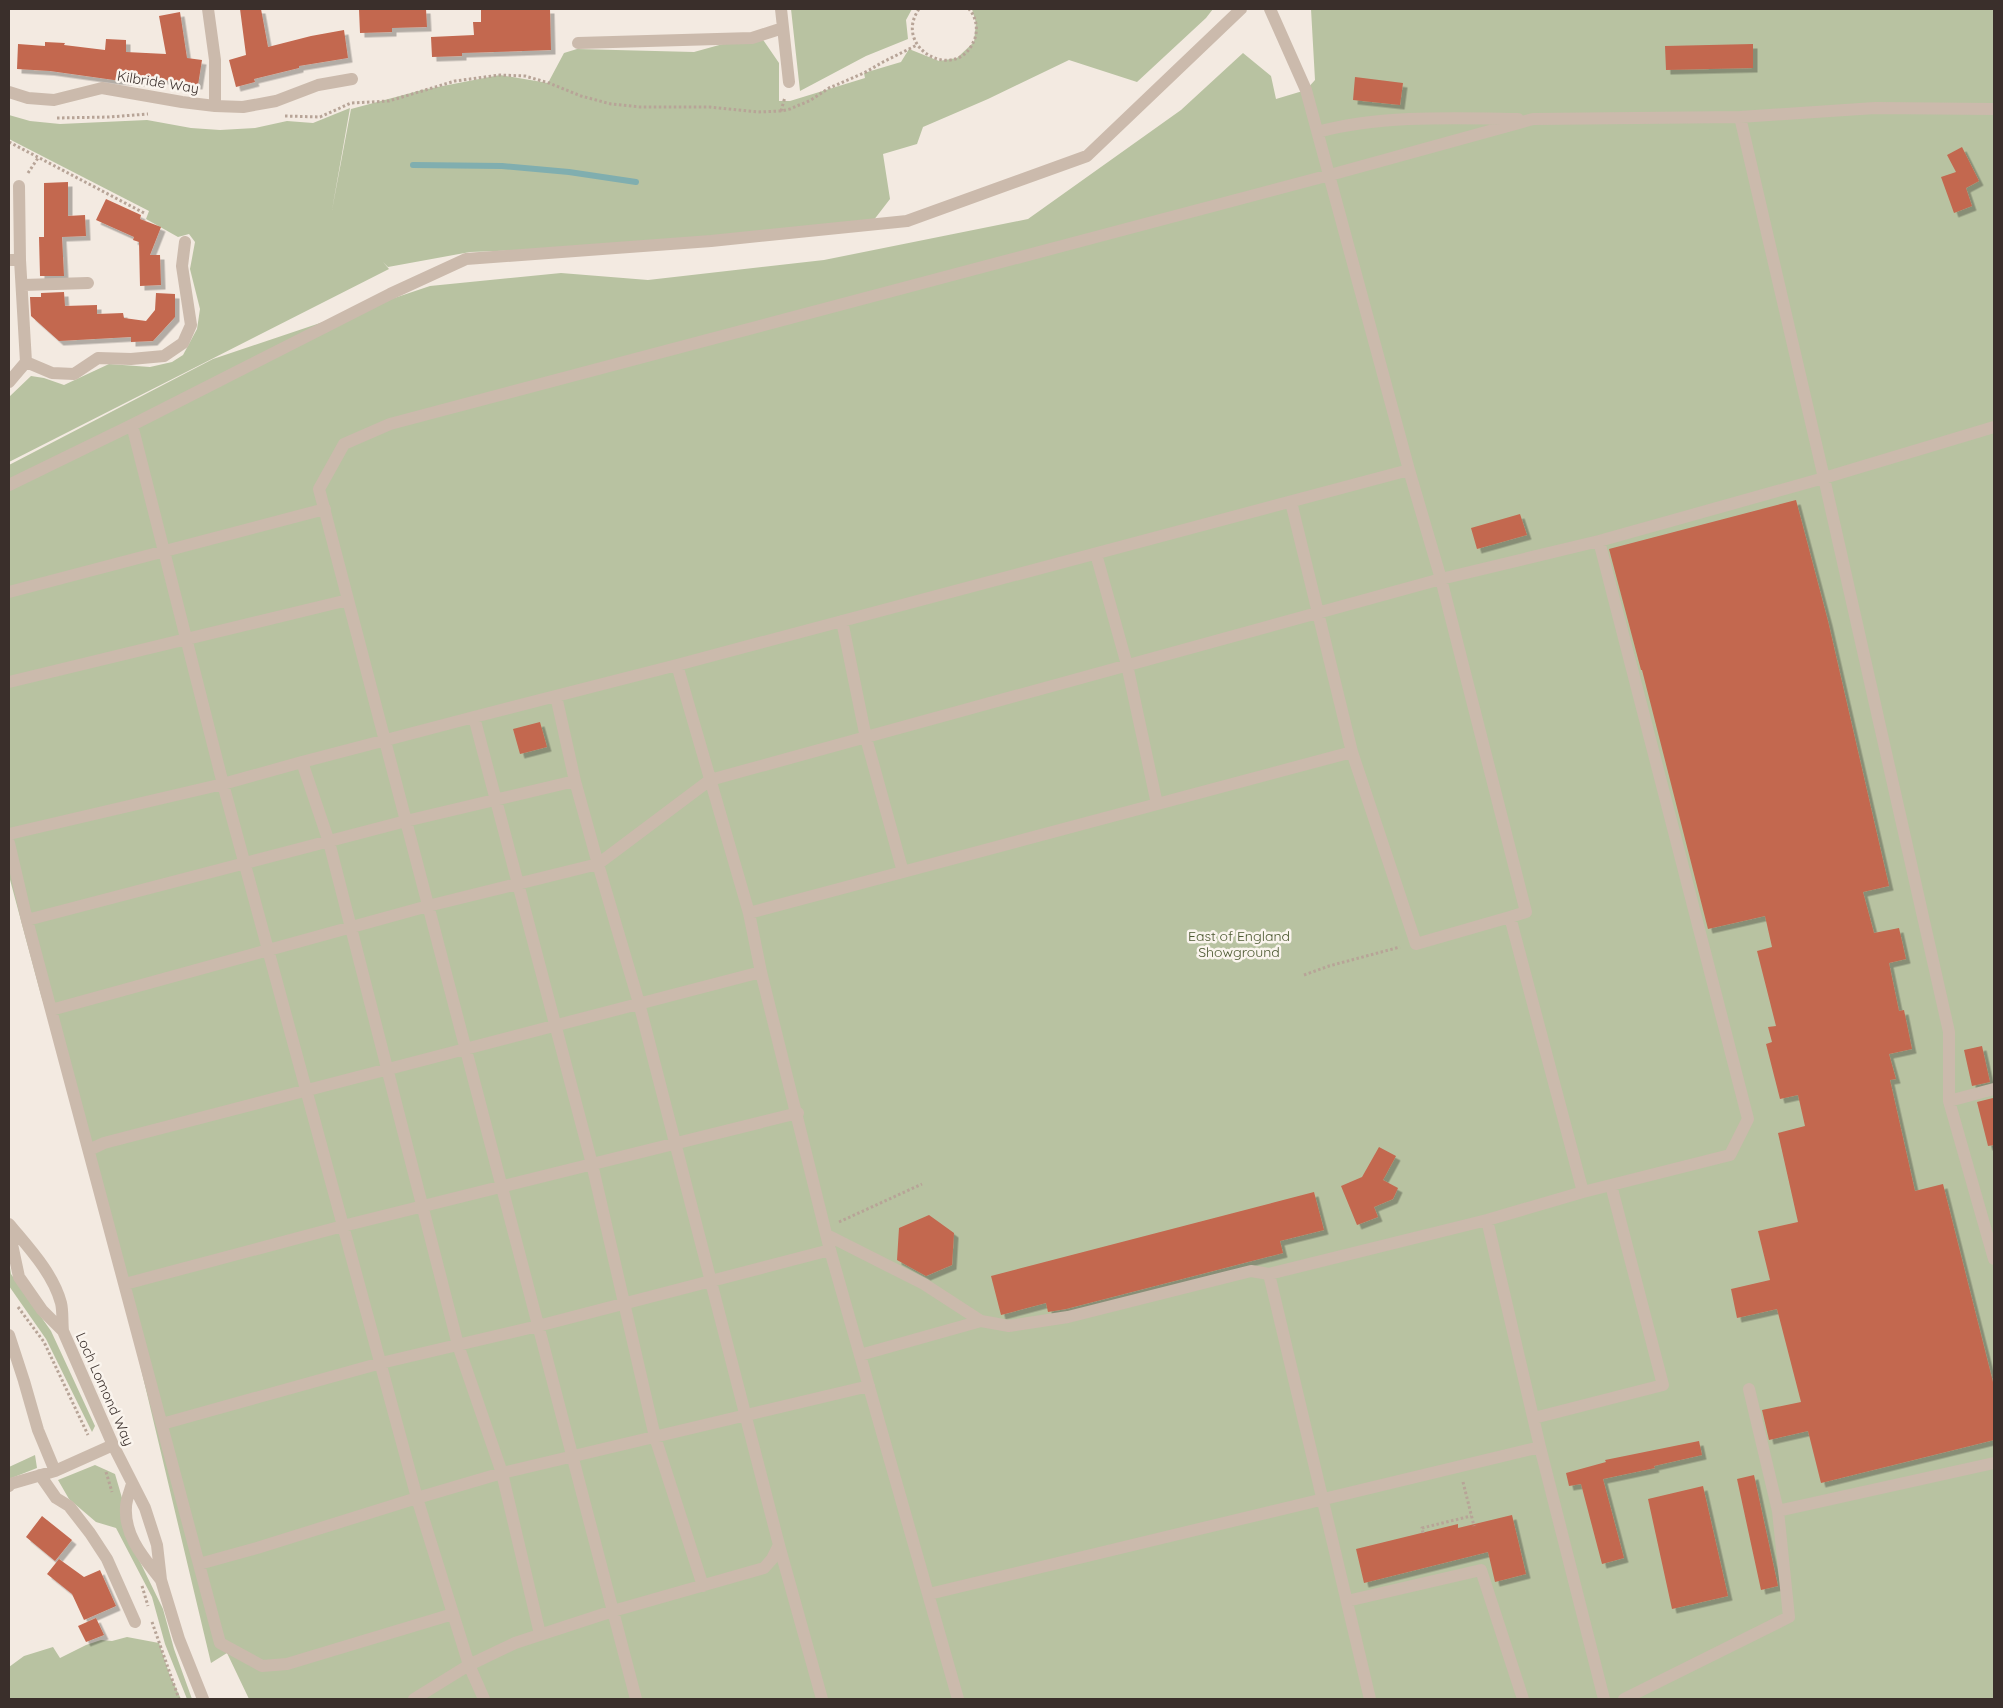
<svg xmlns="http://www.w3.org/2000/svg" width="2003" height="1708" font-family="Quicksand,sans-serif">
	<defs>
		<filter id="shadow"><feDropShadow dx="4.5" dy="4.5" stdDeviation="0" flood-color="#0004"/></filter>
	</defs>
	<rect width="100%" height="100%" fill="#f3eae1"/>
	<path fill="#b8c2a1" d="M791,9H912L906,20L908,39L866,56L800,91Z
		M972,9H1213L1206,18L1137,82L1069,60L988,99L923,127L917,144L883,154L890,199L870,225L639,246L470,252L388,267L383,262L389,269L9,462V397L31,376L44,378L64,385L109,364L150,367L172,362L183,355L197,329L200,309L190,269L195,242L189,234L178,237L146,219L149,211L9,139V115L30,121L60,124L147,120L191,128L220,130L255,128L287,121L313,123L350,108L332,210L351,109L422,90L500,75L548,83L564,53L577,49L694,52L759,34L779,63V101H790L865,78L864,73L901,62L909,49L939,61L957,58L974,42L976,23Z
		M1311,9H1994V1699H249L227,1653L211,1663L89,1150L41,995L9,876V465L213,359L430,286L561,273L648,280L824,260L1028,219L1181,110L1243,53L1271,76L1276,99L1306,90L1315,80Z
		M9,1261L11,1274L51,1331L95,1426L92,1432L46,1339L9,1286Z
		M35,1455L37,1468L9,1479V1467Z
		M95,1465L115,1474L122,1498L124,1529L163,1609L174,1649L192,1699H187L165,1644L152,1597L116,1528L96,1522L69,1499L58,1480Z
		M127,1637L159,1643L170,1676L181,1699H9V1667L24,1656L53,1647L60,1658L86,1645L101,1640L112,1641Z"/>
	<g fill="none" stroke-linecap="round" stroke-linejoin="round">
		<path stroke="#80aeaf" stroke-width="6" d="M413,165L502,166L569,172L636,182"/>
	</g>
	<path fill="#c3684f" filter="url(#shadow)" d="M240,9H261L268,47L311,36L344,30L348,58L299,66V68L254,79L255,82L236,87L229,60L246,55Z
		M359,9H426L427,27L392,28V32L360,33Z
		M481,9H550L551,50L462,53V56L432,57L431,37L474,35L473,22H481Z
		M180,12L187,58L202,60L198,85L159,79V83L114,80L50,71L17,69L18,44L45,46V42L65,43L64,45L105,50L106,39L126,40V52L166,54L159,16Z
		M1753,44V68L1666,70L1665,46Z
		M1355,77L1403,83L1400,105L1353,100Z
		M1962,147L1979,181L1966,188L1972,206L1954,213L1941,177L1956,172L1947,155Z
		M68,182V216L85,215L86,236L62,237L64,276H40L39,237H44V183Z
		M106,199L141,215L140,219L161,227L150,255H160L161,285L140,286L139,242L133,240L134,237L96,220Z
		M64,292L65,306L97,305V314L123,313L124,318L146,321L155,310L156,293L175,294V317L153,341L131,342V337L59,341L31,316L30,297H41V293Z
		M1796,500L1828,621L1889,886L1863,892L1874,933L1899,928L1906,959L1889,963L1899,1011L1904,1010L1912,1049L1889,1054L1896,1079L1890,1080L1915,1191L1943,1184L1994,1386V1440L1821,1483L1808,1431L1769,1440L1762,1410L1801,1402L1777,1309L1737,1318L1731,1289L1770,1280L1758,1231L1798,1222L1778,1133L1805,1126L1798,1095L1780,1099L1766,1044L1772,1042L1768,1027L1776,1026L1757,951L1772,947L1765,916L1708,929L1642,670H1641L1609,549Z
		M1520,514L1527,535L1477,549L1471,528Z
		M540,722L547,747L520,754L513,729Z
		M1982,1046L1990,1082L1972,1086L1964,1050Z
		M1993,1098L1994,1145L1988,1146L1977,1102Z
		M1379,1147L1396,1156L1383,1180L1398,1188L1393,1199L1374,1207L1378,1217L1357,1225L1341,1186L1362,1177Z
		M1314,1192L1324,1230L1280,1241L1283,1253L1066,1309L1048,1312L1046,1303L1001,1315L991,1276Z
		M929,1215L954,1233L952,1265L926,1276L897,1260L899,1228Z
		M1699,1441L1702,1455L1654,1466L1655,1468L1603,1479L1624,1558L1602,1564L1581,1484L1569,1486L1566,1473L1606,1462L1605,1460Z
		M1754,1475L1778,1586L1761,1590L1737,1479Z
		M1703,1486L1728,1596L1672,1609L1648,1499Z
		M1512,1515L1526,1574L1495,1582L1488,1552L1364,1583L1356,1549L1458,1524V1528Z
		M42,1516L72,1540L55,1561L26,1537Z
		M59,1559L84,1577L100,1570L116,1606L84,1620L72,1594L47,1574Z
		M96,1618L104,1635L86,1642L78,1626Z"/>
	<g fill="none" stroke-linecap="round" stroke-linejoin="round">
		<path stroke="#b7a497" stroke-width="3" stroke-dasharray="2.5 2.5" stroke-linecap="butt" d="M919,9C891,49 959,85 975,38C978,28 976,17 969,9
			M781,111L785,97
			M285,116L320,117L351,103L389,101L455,81L500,75L525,76L549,83L581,96L611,104L640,107H710L758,112L781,111L790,109L811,100L829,88L864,73L883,62L917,45
			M57,118L109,117L148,114
			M9,142L146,214
			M28,173L38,158
			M1304,975L1329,966L1400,947
			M839,1222L922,1184
			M18,1307L44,1342L88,1435
			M106,1472L112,1492
			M1463,1482L1474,1526
			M1423,1533L1422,1528L1471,1516
			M142,1586L148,1606
			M152,1622L179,1699"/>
		<path stroke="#cbbaac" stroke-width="12" d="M208,9L215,60V106L243,107L276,101L318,85L352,79
			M781,9L789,82
			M1270,9L1306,90L1409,470
			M578,43L752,38L783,28
			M9,92L28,98L54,100L102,88L182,102L215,106
			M1740,117L1824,478L1949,1032V1101L1994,1259
			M1318,132C1380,115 1454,118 1518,119
			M19,186L20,260
			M9,260H20L26,362L9,382
			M23,285L88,283
			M26,362L52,373L74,374L98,358L131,359L164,356L183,343L191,325L182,266L185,242
			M132,425L223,784L417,1498L257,1548L199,1564
			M9,485L132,425L390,294L466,259L711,241L907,221L1087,156L1241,9
			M1599,541L1748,1119L1730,1155L1611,1185
			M1096,554L1127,665L1157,804
			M9,592L325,509
			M842,621L866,738L903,872
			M677,665L749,913L761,972L830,1250L958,1699
			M9,682L348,600
			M556,696L575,781
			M474,717L677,665L1409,470L1441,579L1526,912L1510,917
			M9,834L223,784L302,762
			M9,843L27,920L220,1643L262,1666L287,1664L453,1614
			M749,913L1352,752L1291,502
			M27,920L406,821L575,781L598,864L639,1003L779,1545L772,1559L764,1568L613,1611L515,1643L469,1665L484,1699
			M51,1010L428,906L598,864L710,780L1441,579L1599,541L1824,478L1994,427
			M1949,1101L1994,1089
			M89,1150L104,1143L761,972
			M1487,1220L1540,1447L1604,1699
			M9,1224C28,1247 53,1273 61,1303C63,1311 62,1322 63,1331
			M9,1230L19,1277L42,1310L63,1331L113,1445L145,1508L157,1545L161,1580L179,1639L203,1699
			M827,1235L924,1284L981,1321L1009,1326L1068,1317L1251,1271L1269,1274L1487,1220L1583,1192L1510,917L1416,944L1352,752
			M1269,1274L1370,1699
			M125,1284L343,1226L798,1113
			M9,1335L24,1381L38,1430L55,1471
			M860,1355L981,1321
			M1749,1389L1778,1511
			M1534,1418L1663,1385L1611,1185L1583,1192
			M162,1424L381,1363L538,1326L830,1250
			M40,1475L56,1498L69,1506L90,1533L107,1559L135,1622
			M132,1484C130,1491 126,1500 126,1507C124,1536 144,1558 161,1580
			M9,1486L10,1484L55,1471L113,1445
			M779,1545L822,1699
			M929,1594L1540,1447
			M1347,1601L1481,1570L1523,1699
			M540,1634L502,1473L458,1345L329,842L302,762L474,717L592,1164L655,1437L703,1586
			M414,1699L469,1665L417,1498L502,1473L869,1386
			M636,1699L319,489L344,444L390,424L1330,175L1533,119L1740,117L1875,108L1994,109
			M1624,1699L1789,1617L1778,1511L1994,1463"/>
	</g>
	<g text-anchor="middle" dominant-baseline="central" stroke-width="5" stroke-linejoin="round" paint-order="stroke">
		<g font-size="14" fill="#3a2f2b" stroke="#faf4ed">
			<text transform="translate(158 82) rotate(9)">Kilbride Way</text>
			<text transform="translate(105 1389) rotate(66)">Loch Lomond Way</text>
		</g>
		<g font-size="14" fill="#4a572f" stroke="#faf4ed">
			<text x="1239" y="936">East of England<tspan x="1239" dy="16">Showground</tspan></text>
		</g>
	</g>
	<rect width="2003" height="1708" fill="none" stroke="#3a2f2b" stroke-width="20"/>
</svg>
